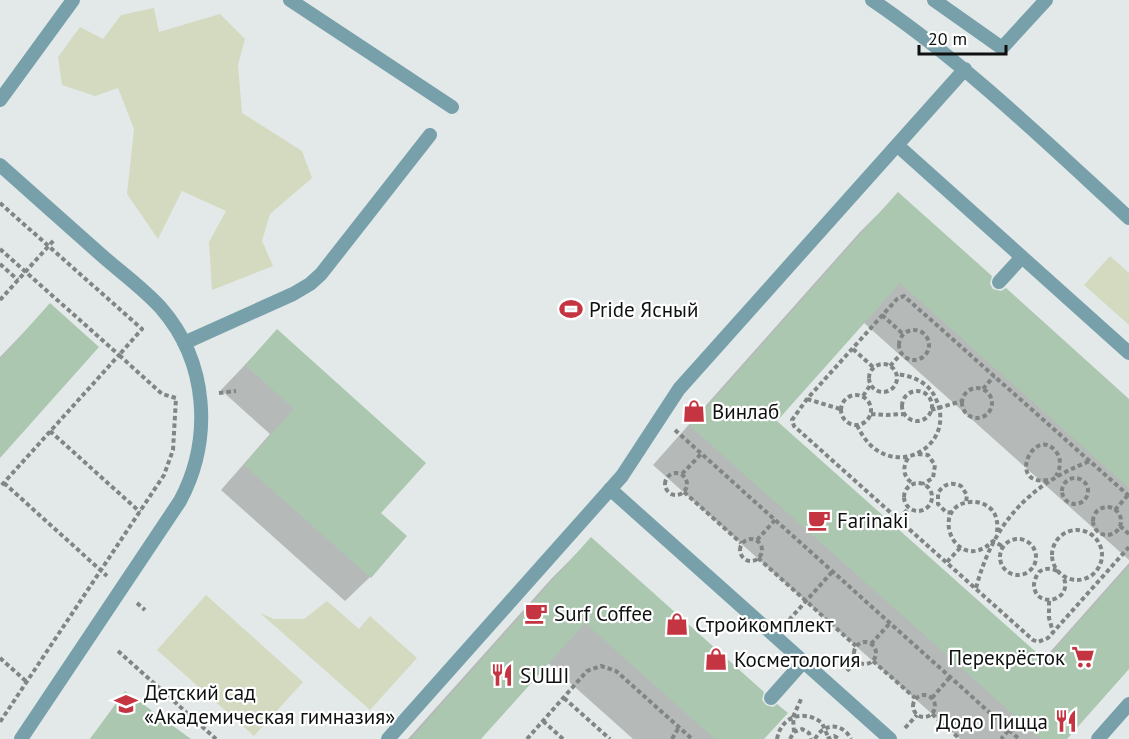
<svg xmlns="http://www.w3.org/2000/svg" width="1129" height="739" font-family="'PT Sans',sans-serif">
	<rect width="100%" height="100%" fill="#e3e9e8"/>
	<path fill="#d3dac0" d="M154,8L159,32L220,14L245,39L238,65L242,113L302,151L312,178L270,214L262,241L273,266L212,290L209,242L226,211L182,191L158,239L127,194L134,129L118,88L95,96L62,85L58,57L80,27L103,39L121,15Z
		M1110,256L1129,273V325L1084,285Z
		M206,595L303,682L254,736L157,650Z
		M327,601L359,629L370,616L417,658L370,710L260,613L274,619H304Z"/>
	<path fill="#0003" d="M898,194L992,290L1129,401V560L863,322L775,421L1043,660L1129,563V667L1065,739H960L653,465L860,232Z
		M50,305L0,456V357Z
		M277,331L379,513L370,577L345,601L221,490L270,434L221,390Z
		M591,539L761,701L762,739H633L548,663L480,739H408L552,578Z
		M125,693L170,739H90Z"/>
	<path fill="#abc7b0" d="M898,192L992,276L990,284L993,289L1001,291L1006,288L1129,399V488L900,283L777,421L1045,660L1129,566V669L1067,739H1041L690,426Z
		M50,303L99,347L0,458V359Z
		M277,329L426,463L381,513L407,536L371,578L244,465L294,409L245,365Z
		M591,537L764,692L762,700L766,705L773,707L777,704L788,713L764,739H715L585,623L481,739H411Z
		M125,691L191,739H90Z"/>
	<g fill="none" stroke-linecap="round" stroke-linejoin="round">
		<path stroke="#818685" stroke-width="4" stroke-dasharray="4.5 3" stroke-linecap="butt" d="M0,203L142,329L119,355L162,394L176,398L173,450L164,475L0,722
			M0,249L119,355L0,487
			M0,264L18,280
			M0,300L54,240
			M882,315L903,334
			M899 345a15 15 0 1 1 30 0a15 15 0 1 1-30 0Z
			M853,349L874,368
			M869 378a14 14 0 1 1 28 0a14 14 0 1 1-28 0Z
			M890,366L901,354
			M962 403a15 15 0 1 1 30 0a15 15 0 1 1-30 0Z
			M983,389L994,376
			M902 406a15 15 0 1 1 30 0a15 15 0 1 1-30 0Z
			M219,393L236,391
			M841 410a15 15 0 1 1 30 0a15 15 0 1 1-30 0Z
			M863,396L871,384
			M807,399L840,409
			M931,410L962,401
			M871,414L886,415L904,414
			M857,425C885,488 961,448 935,397C928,382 912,376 897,374
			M675,430L1009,730L1001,739
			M50,431L140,512
			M918,454L928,455L935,465L933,478L923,484
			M908,458C902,468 903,478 914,484
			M665 484a11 11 0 1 1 22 0a11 11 0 1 1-22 0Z
			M682,474L701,454
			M1062 491a13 13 0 1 1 26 0a13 13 0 1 1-26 0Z
			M1048,480C1005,487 1035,422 1057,453C1062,461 1060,469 1056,476
			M4,483L107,576
			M904 497a14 14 0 1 1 28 0a14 14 0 1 1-28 0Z
			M684,492L741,543
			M1129,496L904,296L897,299L807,399L792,420L794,426L1033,640L1038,642L1048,638L1129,547
			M1093 521a14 14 0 1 1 28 0a14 14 0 1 1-28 0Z
			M1115,510L1128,495
			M952,513L946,512L938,504V493C944,483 952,482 961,486L967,495L966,502
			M899,519L909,508
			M1120,526L1129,534
			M1052 555a25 25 0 1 1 50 0a25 25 0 1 1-50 0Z
			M997,532C998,524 997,516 992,510C986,504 978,501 970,502C927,506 956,577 993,541L1004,547
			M740 550a11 11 0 1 1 22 0a11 11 0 1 1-22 0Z
			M1000 557a18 18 0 1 1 36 0a18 18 0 1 1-36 0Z
			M757,540L775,520
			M758,558L856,646
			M947,562L960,548
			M1057,571C1051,568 1044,568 1039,572C1036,576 1034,581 1034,585C1035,610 1075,601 1063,576
			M976,588C993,524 1028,485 1090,461
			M1049,601V618L1053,632
			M137,603L145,610
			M789,620L832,572
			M854 653a11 11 0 1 1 22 0a11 11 0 1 1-22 0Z
			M871,644L890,623
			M118,651L216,739
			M0,658L27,682
			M873,661L915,698
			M847,671L856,661
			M913 706a11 11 0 1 1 22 0a11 11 0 1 1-22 0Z
			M564,698L610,739
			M932,698L950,677
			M932,714L960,739
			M543,721L563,739
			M905,728L917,715
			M1009,730L1019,739
			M794,732L793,717L802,697
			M527,739L587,671L601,666L616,671L692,739
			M672,739L679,727
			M777,739C781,716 804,709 822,723L829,739
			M790,739L794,732L802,729L809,733L811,739
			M815,739C824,722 843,723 851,739
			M827,739L834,736L840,739"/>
		<path stroke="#77a0ab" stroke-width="14" d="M290,0L452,107
			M872,0C965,63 1046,142 1129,218
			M934,0L1002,48L1046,0
			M0,100L73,0
			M897,145L1129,353
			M0,165C33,194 66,224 99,253C119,271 143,288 161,308C208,362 213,439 180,501L21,739
			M999,282L1022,257
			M184,343L293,294L310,284L321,274L430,135
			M610,489L890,739
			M771,698L803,662
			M388,739L622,476L679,389L965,69
			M1098,739L1129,704"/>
	</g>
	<defs>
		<g id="stadium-bare" transform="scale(1.8)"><path d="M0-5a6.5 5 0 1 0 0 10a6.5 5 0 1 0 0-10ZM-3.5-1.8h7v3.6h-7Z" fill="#c43441" stroke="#fff" stroke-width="2.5" paint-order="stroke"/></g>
		<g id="shop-bare" transform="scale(1.8)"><path d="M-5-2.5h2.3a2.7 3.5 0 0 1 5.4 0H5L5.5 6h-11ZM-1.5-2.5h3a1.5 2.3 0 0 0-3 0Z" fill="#c43441" stroke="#fff" stroke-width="2.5" paint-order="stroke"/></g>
		<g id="cafe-bare" transform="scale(1.8)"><path d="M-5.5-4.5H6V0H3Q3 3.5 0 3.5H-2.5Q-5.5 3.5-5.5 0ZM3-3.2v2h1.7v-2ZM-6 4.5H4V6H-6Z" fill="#c43441" stroke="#fff" stroke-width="2.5" paint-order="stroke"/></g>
		<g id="supermarket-bare" transform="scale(1.8)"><path d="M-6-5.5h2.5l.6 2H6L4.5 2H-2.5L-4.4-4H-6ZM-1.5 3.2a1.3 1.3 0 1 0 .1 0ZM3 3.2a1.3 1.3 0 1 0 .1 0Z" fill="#c43441" stroke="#fff" stroke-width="2.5" paint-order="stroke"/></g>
		<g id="restaurant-bare" transform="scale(1.8)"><path d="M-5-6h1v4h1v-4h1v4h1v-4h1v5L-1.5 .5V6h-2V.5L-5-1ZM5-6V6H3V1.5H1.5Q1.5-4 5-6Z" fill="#c43441" stroke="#fff" stroke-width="2.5" paint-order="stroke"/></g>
		<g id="school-bare" transform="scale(1.8)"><path d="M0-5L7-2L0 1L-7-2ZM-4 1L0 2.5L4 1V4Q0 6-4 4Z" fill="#c43441" stroke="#fff" stroke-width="2.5" paint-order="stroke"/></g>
	</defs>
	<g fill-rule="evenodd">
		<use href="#stadium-bare" x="571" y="309"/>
		<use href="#shop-bare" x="694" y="411"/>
		<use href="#cafe-bare" x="819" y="520"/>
		<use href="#cafe-bare" x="536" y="613"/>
		<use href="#shop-bare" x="677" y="624"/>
		<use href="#supermarket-bare" x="1083" y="657"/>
		<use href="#shop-bare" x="716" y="659"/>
		<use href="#restaurant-bare" x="502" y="675"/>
		<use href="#school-bare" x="126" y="704"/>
		<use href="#restaurant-bare" x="1066" y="721"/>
	</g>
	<g text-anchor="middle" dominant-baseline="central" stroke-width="4.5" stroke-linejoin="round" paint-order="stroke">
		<g font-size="21" fill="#0f1111" stroke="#fff" text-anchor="start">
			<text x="589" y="309">Pride Ясный</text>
			<text x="712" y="411">Винлаб</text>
			<text x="837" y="520">Farinaki</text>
			<text x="554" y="613">Surf Coffee</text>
			<text x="695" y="624">Стройкомплект</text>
			<text x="1065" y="657" text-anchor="end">Перекрёсток</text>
			<text x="734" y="659">Косметология</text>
			<text x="520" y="675">SUШI</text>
			<text x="144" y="692">Детский сад<tspan x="144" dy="24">«Академическая гимназия»</tspan></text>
			<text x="1048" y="721" text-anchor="end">Додо Пицца</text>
		</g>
	</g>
	<path d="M919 45v9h87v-9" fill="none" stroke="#0f1111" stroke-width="3"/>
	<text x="928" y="45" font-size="18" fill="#0f1111" stroke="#ffffff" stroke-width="4.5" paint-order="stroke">20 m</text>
</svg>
